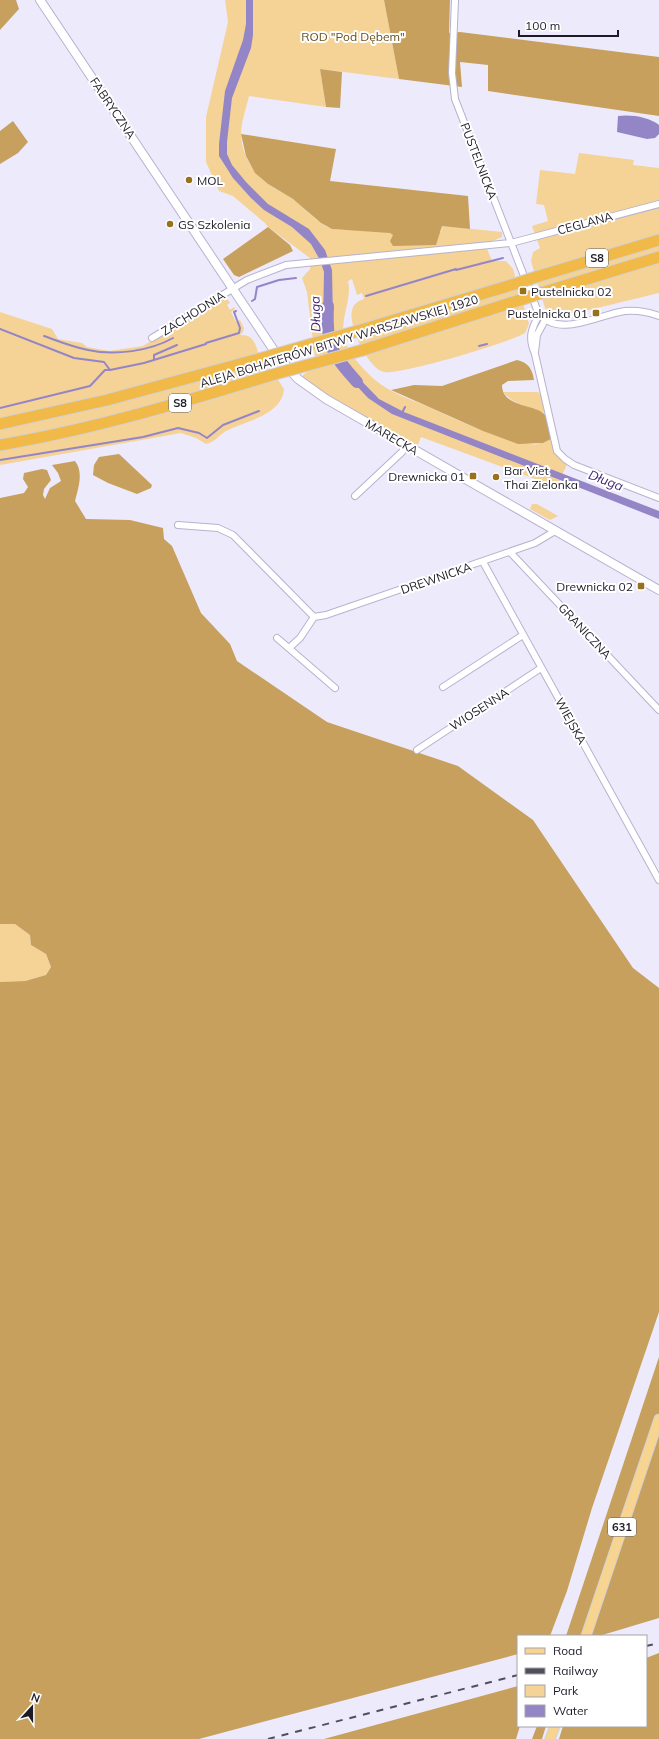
<svg xmlns="http://www.w3.org/2000/svg" width="659" height="1739" font-family="Mulish,sans-serif">
	<rect width="100%" height="100%" fill="#edeafc"/>
	<path fill="#f5d296" d="M225,0H384L399,79L320,69L326,107L249,96C246,108 241,123 241,135C242,154 252,172 268,184C276,190 286,194 294,200C306,208 318,225 333,229C347,232 383,226 393,235L441,232L442,226L502,232V237L485,244L492,261H506L513,269L529,324L525,333C508,343 401,375 384,372C368,369 348,325 352,311C353,304 358,301 364,299L362,293L357,295L352,279L348,281C353,300 337,322 346,344C351,356 364,370 374,379C390,393 412,400 431,408C462,422 496,439 530,444C538,446 546,441 553,438L555,446L568,462L557,487L421,437L416,450L298,379L316,365L307,292L302,278L310,269V258L268,227L265,223L233,196L219,191L206,162V117L228,22Z
		M579,153L634,160L633,165L659,168V293L564,316H556L545,308L531,261L533,252L540,248L532,226L548,221L544,205L536,204L540,170L575,174Z
		M224,297H226L230,303L227,305L230,310L234,307L235,309L231,312L236,322L240,320L244,328L243,332L240,335C259,333 258,358 262,372L271,369L284,389C282,415 246,421 226,431C219,435 214,443 206,444L196,438L181,433L0,465V312L52,329L58,339L82,343L87,347L109,351L143,346Z
		M503,392H538L543,397L544,413C530,408 513,404 503,392Z
		M532,504H537L558,516L550,520L530,509Z
		M0,924H15L30,935L31,945L46,954L51,967L46,975L25,981L0,982Z"/>
	<path fill="#c6a05c" d="M0,0H16L19,9L0,30Z
		M384,0H450L449,33L460,32L659,57V116L488,91V65L460,62L462,87L399,79Z
		M320,69L342,72L340,108L326,107Z
		M13,121L28,142L18,153L0,164V131Z
		M241,134L336,149L330,181L468,196L470,229L442,226L436,245L393,246L390,241L393,235L390,233L332,229L321,223L293,199L268,184L255,173L246,156Z
		M268,227L290,245L293,251L239,277L234,275L223,259Z
		M517,360C529,363 532,369 534,380L508,381L502,385C502,408 536,404 545,415C551,421 552,430 553,438L543,443L518,444L483,431L391,390L414,385L442,386Z
		M119,454L152,485L151,488L137,494L108,483L93,475L94,465L99,457Z
		M75,461C84,472 78,489 75,501L86,519L130,520L163,528L164,539L172,546L201,613L230,644L237,661L327,722L458,766L533,820L633,968L659,988V1312L592,1508L567,1591L550,1636H518V1654L199,1739H0V982L25,981L46,975L51,967L46,954L31,945L30,935L15,924H0V498L24,493L28,487L23,479L24,473L42,469L47,470L51,480L44,489L43,495L45,499L50,488L61,481L58,473L52,465Z
		M659,1357V1618L599,1636H566Z
		M659,1653V1739H559L563,1726H646V1658Z
		M518,1686V1726H520L516,1739H324Z
		M537,1726H546L542,1739H532Z"/>
	<path fill="#9485c7" d="M246,0H253V35L251,48L232,98L227,142V154L232,165L246,182L268,204L309,229L325,250L332,270L333,320L323,323L324,272L320,260L311,244L292,227L264,210L251,198L233,178L219,156V144L225,91L243,40L246,24Z
		M618,116C630,114 650,117 659,125V134L655,138L647,139L617,132Z
		M350,369L379,399L404,412L659,511V519L392,414L368,398L343,371Z"/>
	<g fill="none" stroke-linecap="round" stroke-linejoin="round">
		<path stroke="#9485c7" stroke-width="2" d="M456,270L503,258
			M366,296L456,269
			M252,301L255,299L257,287L279,280L296,278
			M0,329L74,358L104,362L110,370L144,363L206,344
			M44,336C58,341 73,347 88,350C115,356 150,351 173,338
			M206,343L239,333L240,328L234,312L236,311
			M479,346L487,344
			M154,359V355L177,345
			M0,408L90,386L105,370H110
			M402,413L405,407
			M0,460L143,437L178,428L199,433L207,438L223,425L259,411"/>
		<path stroke="#9485c7" stroke-width="12" d="M328,306C326,345 331,353 357,382"/>
		<g stroke="#b8b2cf" stroke-width="8">
			<path id="street" d="M455,0L452,73L455,99L538,312C558,340 599,314 625,311C637,310 648,312 659,316
				M539,315C531,329 528,338 535,354L557,451L565,459L574,465L659,498
				M152,338L247,280L286,265L511,243L659,204
				M535,352L537,335L545,320
				M355,496L402,452L406,445
				M178,525L218,528L233,535L314,617
				M510,552L659,710
				M483,562L659,880
				M277,638L335,688
				M289,648L300,638L314,617L326,615L535,543L555,531
				M443,687L523,635
				M417,750L541,668"/>
		</g>
		<g stroke="#b8b2cf" stroke-width="10">
			<path id="secondary" d="M40,0L277,355L298,379L326,399L659,590"/>
		</g>
		<g stroke="#d2d1d3" stroke-width="11">
			<path id="primary" d="M586,1636L659,1419
				M550,1739L555,1726"/>
		</g>
		<g stroke="#d2d1d3" stroke-width="13">
			<path id="highway" d="M536,277L659,240
				M541,293L659,257
				M361,330L518,283
				M363,350L523,299
				M0,424L107,400L259,359
				M0,445C94,429 184,402 275,374"/>
		</g>
		<use href="#street" stroke="#fff" stroke-width="6"/>
		<use href="#secondary" stroke="#fff" stroke-width="8"/>
		<use href="#primary" stroke="#f7d591" stroke-width="9"/>
		<use href="#highway" stroke="#f1b948" stroke-width="11"/>
		<path stroke="#524f5c" stroke-width="2" stroke-dasharray="7 7" stroke-linecap="butt" d="M646,1646L659,1643
			M268,1739L518,1675"/>
		<g stroke="#d2d1d3" stroke-width="13" stroke-linecap="butt">
			<path id="highway-bridge" d="M518,283L536,277
				M523,299L541,293
				M259,359L361,330
				M275,374L363,350"/>
		</g>
		<use href="#highway-bridge" stroke="#f1b948" stroke-width="11"/>
	</g>
	<g fill="#98711c" stroke="#fff" stroke-width="1.5">
		<circle cx="189" cy="180" r="4"/>
		<circle cx="170" cy="224" r="4"/>
		<rect x="519" y="287" width="8" height="8" rx="2"/>
		<rect x="592" y="309" width="8" height="8" rx="2"/>
		<rect x="469" y="472" width="8" height="8" rx="2"/>
		<circle cx="496" cy="477" r="4"/>
		<rect x="637" y="582" width="8" height="8" rx="2"/>
	</g>
	<g text-anchor="middle" dominant-baseline="central" stroke-width="4" stroke-linejoin="round" paint-order="stroke">
		<g fill="#fff" stroke="#615f66" stroke-width="1">
			<rect x="586" y="249" width="22" height="18" rx="3"/>
			<rect x="169" y="394" width="22" height="18" rx="3"/>
			<rect x="608" y="1518" width="28" height="18" rx="3"/>
		</g>
		<g font-size="11" font-weight="bold" fill="#1d1a25">
			<text x="597" y="258">S8</text>
			<text x="180" y="403">S8</text>
			<text x="622" y="1527">631</text>
		</g>
		<g font-size="12" fill="#684e1a" stroke="#fff">
			<text x="353" y="36">ROD "Pod Dębem"</text>
		</g>
		<g font-size="12" fill="#1d1a25" stroke="#fff">
			<text transform="translate(113 108) rotate(56)">FABRYCZNA</text>
			<text transform="translate(479 161) rotate(69)">PUSTELNICKA</text>
			<text transform="translate(585 223) rotate(-15)">CEGLANA</text>
			<text transform="translate(193 313) rotate(-32)">ZACHODNIA</text>
			<text transform="translate(339 341) rotate(-17)">ALEJA BOHATERÓW BITWY WARSZAWSKIEJ 1920</text>
			<text transform="translate(392 437) rotate(30)">MARECKA</text>
			<text transform="translate(436 578) rotate(-19)">DREWNICKA</text>
			<text transform="translate(585 631) rotate(47)">GRANICZNA</text>
			<text transform="translate(479 709) rotate(-33)">WIOSENNA</text>
			<text transform="translate(571 721) rotate(61)">WIEJSKA</text>
		</g>
		<g font-size="12" fill="#1d1a25" stroke="#fff" text-anchor="start">
			<text x="197" y="180">MOL</text>
			<text x="178" y="224">GS Szkolenia</text>
			<text x="531" y="291">Pustelnicka 02</text>
			<text x="588" y="313" text-anchor="end">Pustelnicka 01</text>
			<text x="504" y="470">Bar Viet<tspan x="504" dy="14">Thai Zielonka</tspan></text>
			<text x="465" y="476" text-anchor="end">Drewnicka 01</text>
			<text x="633" y="586" text-anchor="end">Drewnicka 02</text>
		</g>
		<g font-size="13" font-style="italic" fill="#3e2472" stroke="#fff">
			<text transform="translate(315 314) rotate(-92)">Długa</text>
			<text transform="translate(606 480) rotate(21)">Długa</text>
		</g>
	</g>
	<rect x="517" y="1635" width="130" height="92" fill="#ffffff" stroke="#a5a3a8"/>
	<rect x="525" y="1648" width="20" height="6" fill="#f7d591" stroke="#a5a3a8"/>
	<text x="553" y="1655" font-size="12" fill="#1d1a25">Road</text>
	<rect x="525" y="1668" width="20" height="6" fill="#524f5c" stroke="#a5a3a8"/>
	<text x="553" y="1675" font-size="12" fill="#1d1a25">Railway</text>
	<rect x="525" y="1685" width="20" height="12" fill="#f5d296" stroke="#a5a3a8"/>
	<text x="553" y="1695" font-size="12" fill="#1d1a25">Park</text>
	<rect x="525" y="1705" width="20" height="12" fill="#9485c7" stroke="#a5a3a8"/>
	<text x="553" y="1715" font-size="12" fill="#1d1a25">Water</text>
	<g transform="translate(32 1707) rotate(21)" stroke="#ffffff" stroke-width="3" paint-order="stroke">
	<path d="M0-3L7 15L0 10L-7 15Z" fill="#1d1a25"/>
	<text y="-6" font-size="11" font-weight="bold" text-anchor="middle" fill="#1d1a25">N</text>
	</g>
	<path d="M519 30v6h99v-6" fill="none" stroke="#1d1a25" stroke-width="2"/>
	<text x="525" y="30" font-size="12" fill="#1d1a25" stroke="#ffffff" stroke-width="3" paint-order="stroke">100 m</text>
</svg>
